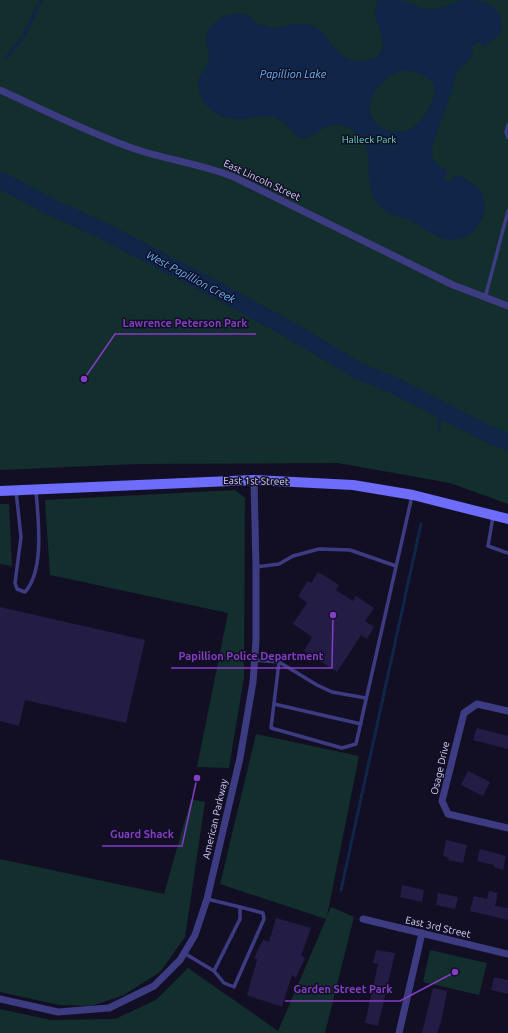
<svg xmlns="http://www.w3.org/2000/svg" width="508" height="1033" font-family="Ubuntu,sans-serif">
	<rect width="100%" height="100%" fill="#120f25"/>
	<path fill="#122e2d" d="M0,0H508V504L450,483L338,463L138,464L0,470Z
		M235,490L245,498L244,677L229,768L197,767L228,613L50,575L45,500Z
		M0,504H9L12,566L0,564Z
		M256,734L359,756L327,916L331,907L354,917L325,1033H0V1009L51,1020L115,1019L156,1000L188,968L278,1031L326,919L220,884Z
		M191,799L205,802L185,937L160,972L124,995L91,1006L59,1005L0,992V859L164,894Z
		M430,950L487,963L479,995L423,982Z"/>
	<path fill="#0f2648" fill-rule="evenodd" d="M379,0C387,0 397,0 404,1C413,4 420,9 430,9C442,10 451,2 463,0C488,0 507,7 500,35L483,47L480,41L471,47L474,55L457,71L451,94L432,146L433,159L442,168L448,171L444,179L450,182L455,175C463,178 472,181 478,188C498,212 470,248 442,238C430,234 421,226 410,220C402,217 394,216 387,212C383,210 379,206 376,202C361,179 380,143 350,129C345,126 339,124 333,125C322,127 314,136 303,139C291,134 285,120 273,117C261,114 251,119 239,119C215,119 197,103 198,79C206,69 211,61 208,48C207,43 205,40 206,36C211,17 236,8 252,18C254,19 255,22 257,25H261L263,23L266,26L271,28C283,27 297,22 308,24C329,29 332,60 359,61C367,61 372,60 379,55C392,35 365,17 379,0ZM401,71C409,70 414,71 421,74C426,77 430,79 433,84C437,90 433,98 431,104C422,123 405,140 383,128C354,112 378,78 401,71Z"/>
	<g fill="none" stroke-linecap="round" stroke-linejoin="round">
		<path stroke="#0f2648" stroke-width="3" d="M6,58L23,37L41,0
			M439,429L440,410
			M341,890L421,524"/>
		<path stroke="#0f2648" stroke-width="17" d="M0,180L53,208L100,229L226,295L297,334L357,370L395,386L488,434L508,442"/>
	</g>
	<path fill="#231c45" d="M318,572L339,585L336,590L353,601L356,596L374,608L365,621L374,627L367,639L361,635L337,672L304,651L312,637L293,624L307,603L298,596L308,581L311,583Z
		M0,607L145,640L126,723L25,700L19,726L0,721Z
		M477,728L508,736V749L473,740Z
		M468,771L490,782L483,796L461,785Z
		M446,840L467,845L463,863L448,860L449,858L443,856Z
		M480,849L506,856L503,870L494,867V865L477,861Z
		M402,885L424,890L422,902L400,897Z
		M489,891L498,893L495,906L508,908V920L470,911L474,896L487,899Z
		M438,893L458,897L455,909L436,905Z
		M276,918L311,928L301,956L305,958L296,978L292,975L282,1007L247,995L257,960L254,958L263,940L269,942Z
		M376,950L395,953L378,1026L365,1023L378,964L373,963Z
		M494,977L508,980V994L491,990Z
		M433,988L447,991L442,1018L437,1033H422Z"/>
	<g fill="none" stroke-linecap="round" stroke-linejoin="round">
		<path stroke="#3d3b82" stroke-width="3.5" d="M508,125L506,132L508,138
			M485,298L508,211
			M16,491L21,537L15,583L17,589L25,592C45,570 38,518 36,491
			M493,517L488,546L508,553
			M256,567L279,564L293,556L319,549L350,550L396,566
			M254,660L279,662L271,728L342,748L356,744L412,496
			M279,662L317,685L332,692L366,698
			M274,704L361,724
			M184,953L214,971L240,919V907L207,899
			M214,971L224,983L234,987L264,919L263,913L240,907"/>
		<path stroke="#3d3b82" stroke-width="7" d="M0,90C44,110 89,133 135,149C167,160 202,164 234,177L453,285L508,306
			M508,711L477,704L464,713L442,801L448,814L508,828
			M363,919L508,954
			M0,999L58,1012L109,1008L154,986L180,960L195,935L207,899L240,758L253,682L256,640V567L254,480
			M399,1033L422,933"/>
		<path stroke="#6e6dfb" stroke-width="10" d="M0,491L254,480L353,485L413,495L508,519"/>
	</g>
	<g text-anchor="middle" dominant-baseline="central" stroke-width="3" stroke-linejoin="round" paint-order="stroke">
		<g font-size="10" fill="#61ddbb" stroke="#120f25">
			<text x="369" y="139">Halleck Park</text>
		</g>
		<g font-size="10" fill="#d8d4fe" stroke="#120f25">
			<text transform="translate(262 180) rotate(25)">East Lincoln Street</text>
			<text transform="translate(256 481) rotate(1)">East 1st Street</text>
			<text transform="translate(440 768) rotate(-77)">Osage Drive</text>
			<text transform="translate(215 819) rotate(-77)">American Parkway</text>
			<text transform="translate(438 927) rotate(13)">East 3rd Street</text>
		</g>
		<g font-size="11" font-style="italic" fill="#65b8fb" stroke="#120f25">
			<text x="293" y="74">Papillion Lake</text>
			<text transform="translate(191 277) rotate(28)">West Papillion Creek</text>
		</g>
	</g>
	<path fill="none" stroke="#843dc5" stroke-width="1.5" d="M84 379L115 334H256M333 615L332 668H171M197 778L182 846H102M455 972L400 1001H285"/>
	<g fill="#843dc5" stroke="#120f25" stroke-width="1.5">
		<circle cx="84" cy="379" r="4"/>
		<circle cx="333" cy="615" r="4"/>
		<circle cx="197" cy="778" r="4"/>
		<circle cx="455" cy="972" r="4"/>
	</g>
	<g font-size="11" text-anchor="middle" font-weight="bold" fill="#843dc5" stroke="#120f25" stroke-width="3" stroke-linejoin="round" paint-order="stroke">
		<text x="185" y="327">Lawrence Peterson Park</text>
		<text x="251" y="660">Papillion Police Department</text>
		<text x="142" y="838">Guard Shack</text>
		<text x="343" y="993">Garden Street Park</text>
	</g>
</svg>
